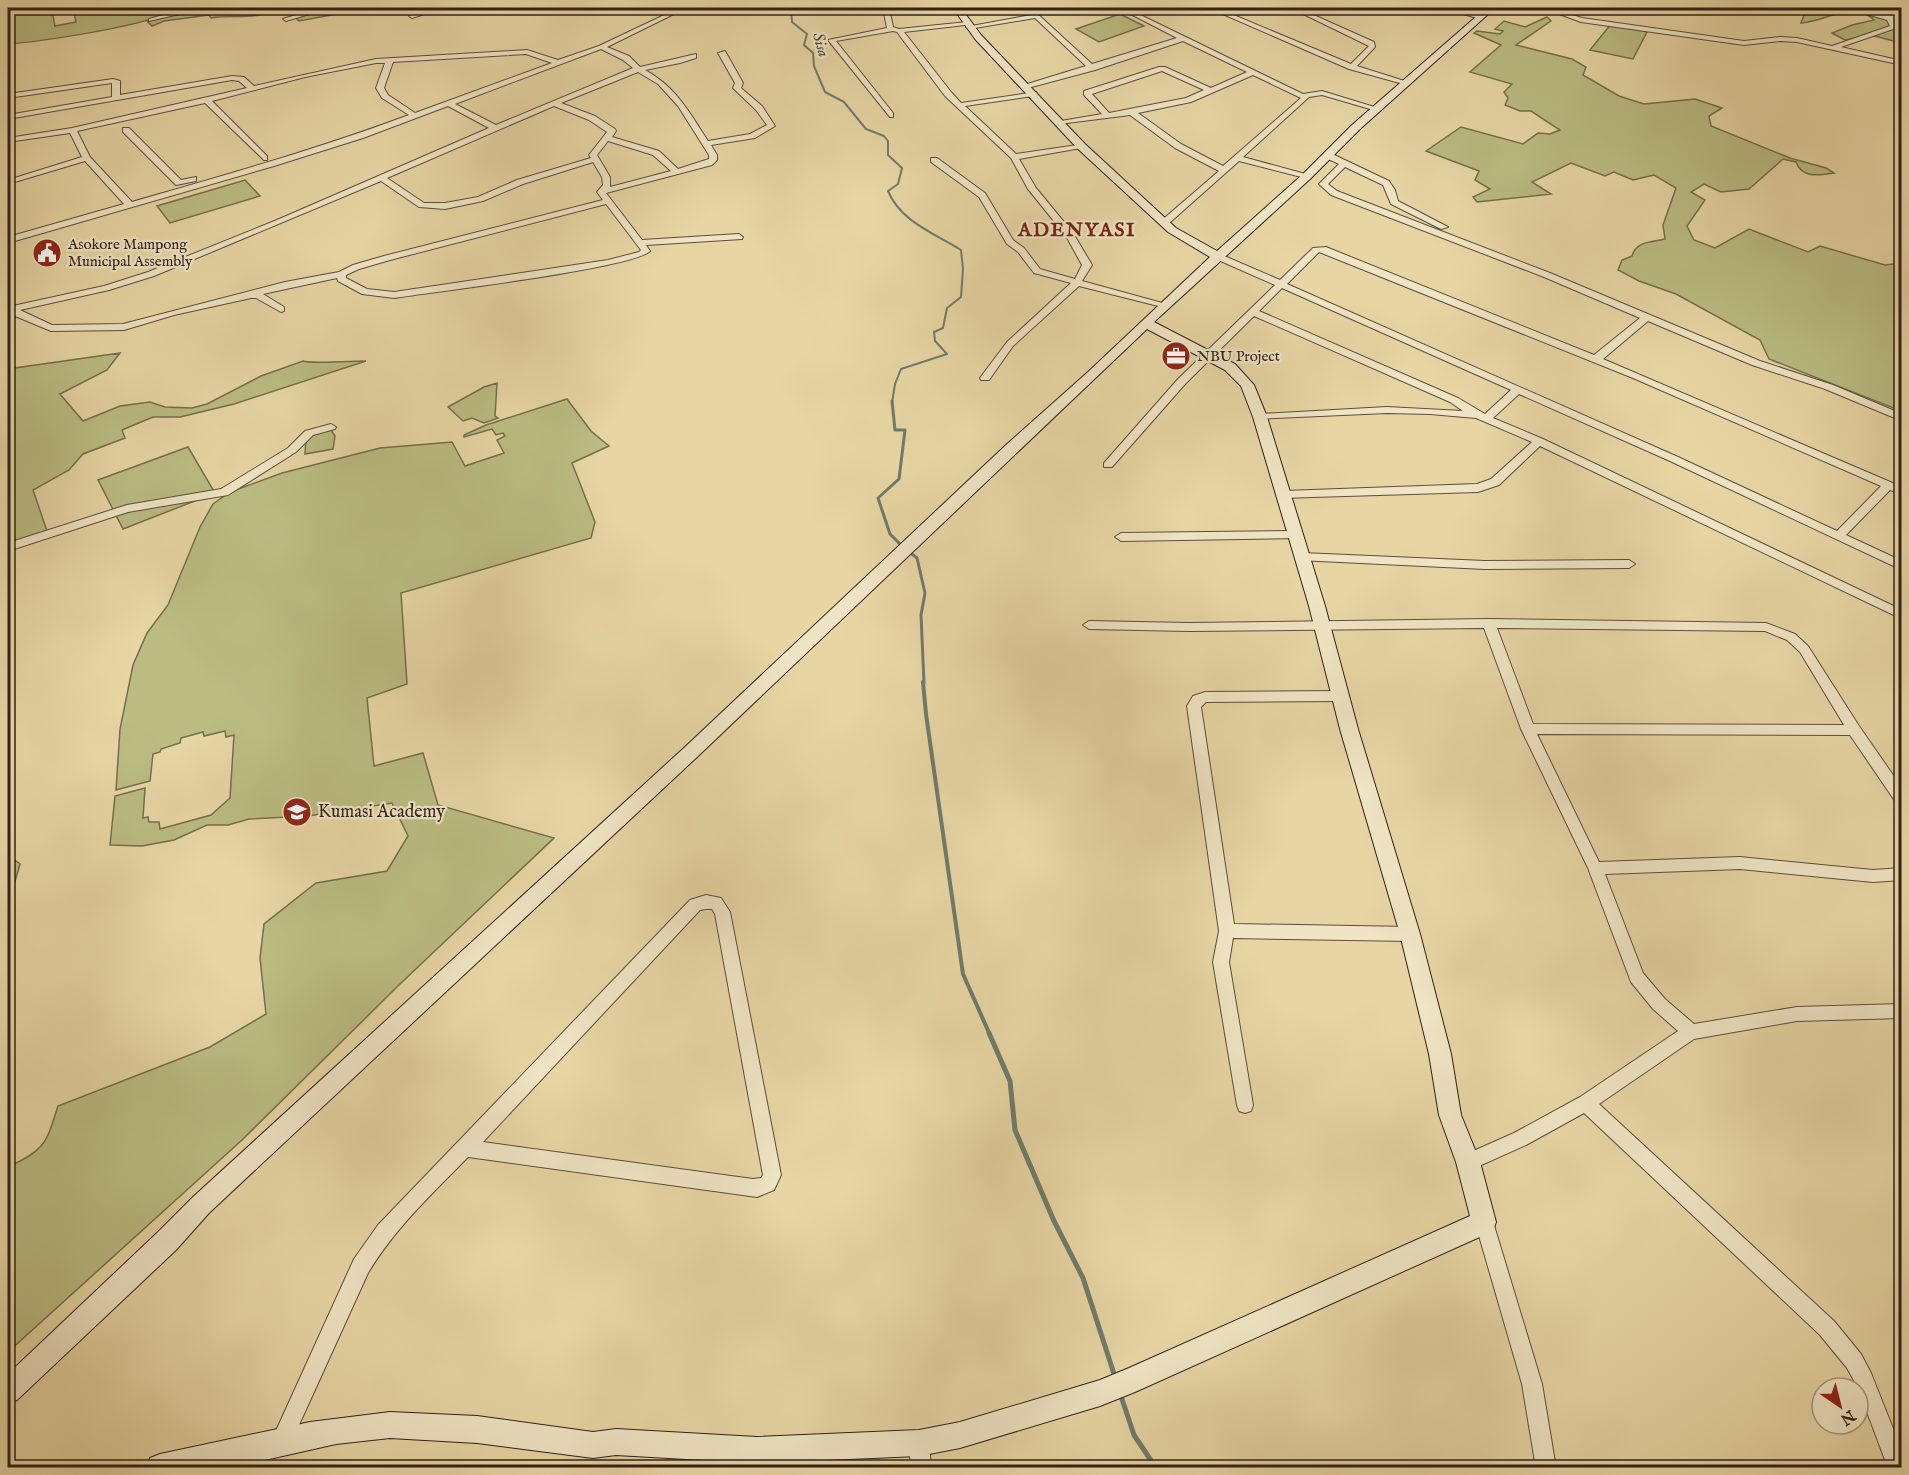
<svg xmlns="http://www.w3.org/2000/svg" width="1909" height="1475" font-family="'IM FELL English',serif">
	<rect width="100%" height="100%" fill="#e7d5a4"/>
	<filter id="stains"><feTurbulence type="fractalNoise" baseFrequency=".00333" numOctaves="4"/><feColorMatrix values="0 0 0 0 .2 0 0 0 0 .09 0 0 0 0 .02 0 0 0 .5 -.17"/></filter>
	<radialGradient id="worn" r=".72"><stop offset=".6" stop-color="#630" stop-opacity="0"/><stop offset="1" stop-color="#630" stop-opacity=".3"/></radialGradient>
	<path fill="#babc82" stroke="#766e4d" stroke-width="1.5" d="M47,8H61L52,11L55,26L76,22L73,8H161L168,11C151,26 35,42 8,44V13Z
		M206,8H308L310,10C294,21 292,14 278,11C273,10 265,14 259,15C244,18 228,15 211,18L209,15L164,21L152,26L147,21Z
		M316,8H370L299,21L296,18L317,12Z
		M1811,8H1901V43L1875,36L1845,40L1832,33L1852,25L1874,20L1858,8C1838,11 1822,21 1801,23L1806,10Z
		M1120,14L1144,26L1099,42L1076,29Z
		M1547,17L1551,21L1516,45L1572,59L1586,67L1583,75L1619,96L1644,104L1695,99L1722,108L1709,116L1711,126L1790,158L1826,168L1834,173C1820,175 1802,179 1796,162L1783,159L1749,189L1721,192L1704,184L1691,192L1705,200L1687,226L1694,240L1715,248L1749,229L1808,252L1820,246L1885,265L1901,263V411L1769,359L1760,340L1676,294L1639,281L1618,270L1622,260L1632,256C1636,241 1652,242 1665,239L1663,225L1676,188L1654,175L1633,180L1614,172L1605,176L1571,163L1532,182L1551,194L1477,202L1473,197L1490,189L1475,180L1479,171L1426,151L1461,127L1523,144L1538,133L1550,134L1560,130L1531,111H1520L1505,105L1508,98L1504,92L1512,84L1470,72L1501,45L1474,33L1477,31L1500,34L1503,31L1495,29L1504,21L1525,27Z
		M1611,24L1648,30L1633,59L1590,50Z
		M245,180L260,196L170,223L157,206Z
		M120,353L107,370L60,394L83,421L120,406L150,402L165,407L192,408L207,404L261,376L303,361C309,364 354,361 366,361L234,404L180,417H153L122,430L125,438L83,454L69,470L33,490L47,531L8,543V369Z
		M497,383L495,416L498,418L484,423L472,418L463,421L448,407L484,387Z
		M567,399L591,431L609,446L572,463L595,522L591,538L401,593L407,684L367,698L374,766L423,753L438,805L554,838L400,984L242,1140L8,1352V1167C45,1150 46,1144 58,1106L210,1047L266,1014L260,958L264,924L316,883L387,871L408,836L392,803L308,816L249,819L228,825H207L174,840L142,846L110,845L115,796L145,788L143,818L148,817L149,822H159L160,829L211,815L230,798L234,735L226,737L225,731L204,736L203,732L181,738L180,743L161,749L160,752L153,754L150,781L116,790L120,729L133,665L147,633L168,605L200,527L213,504L230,492L282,473L380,448L452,442L465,466L504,453L497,440L505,436L503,433L496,435L492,429L464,437V435L486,425Z
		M331,430L335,436L333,449L305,454L306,439L318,432Z
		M188,447L215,493L123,529L98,480Z
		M12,858L20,864L8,906V859Z"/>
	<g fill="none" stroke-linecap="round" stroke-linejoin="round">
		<path stroke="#6f7c6b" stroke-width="2" d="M791,8L792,22L807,34L804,45L813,53L814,66L825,92L844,102L866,129L884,136L888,141V155L902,168L898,184L888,191C901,222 934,233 961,250L963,269L961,297L947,308L943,328L934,332L935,341L947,354L901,369L895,384L892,403"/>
		<path stroke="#6f7c6b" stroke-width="3" d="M892,401L895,430H905L899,479L878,498L890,534L902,546
			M908,551L917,558L925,593L921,615L924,683"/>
		<path stroke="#6f7c6b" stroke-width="4" d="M923,682L926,714L963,974L990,1035"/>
		<path stroke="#6f7c6b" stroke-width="5" d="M989,1033L1010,1081L1015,1130L1054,1221L1083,1278L1115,1377
			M1120,1393L1134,1435L1156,1468"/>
		<g stroke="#5e4d3b" stroke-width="2">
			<path id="street" d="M28,8H43L8,14V10Z
				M164,8H171L177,12L196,8H206L149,21V19L170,13Z
				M309,8H315L316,12L286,21L283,19L309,11Z
				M434,8H443L412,18L409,16Z
				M679,8H686L607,47L629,56L640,67L696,54V58L680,63L645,70C676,87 689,112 708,141L750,134L767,125L756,110L733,88L735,83L718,53L725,51L743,83L741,88L762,106L775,126L755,138L711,145L717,155V160L712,165L606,193L642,240L739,234L743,237L742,239L646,245L650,251C634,268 432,292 394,298L362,294L338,281L337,278L263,294L284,307V311L281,312L256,298H251L174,315L124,330L51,331L8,313V307L104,286L148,272L277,220L489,128L448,106L363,138L274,166L8,243V237L124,204L85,161L8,184V180L82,157L70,133L8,142V138L72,128L247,88L239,81L232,80L8,119V115L112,97V83L8,98V94L113,79L120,81V95L232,76L244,77L254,86L376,59L527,50L558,60L599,46ZM601,49L623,60L633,68L496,125L455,104ZM526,54L552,63L415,113L388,95L384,88L393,62ZM376,63H385L376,88L382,98L409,115C318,149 225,175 132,202L90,157L77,131L205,103L264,160H267V156L212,101L305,77ZM638,72L658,84L678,106L709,155V159L678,169L659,151L612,137L616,131L615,129L595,116L561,103ZM554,106L589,120L607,132L589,155L591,158L517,180L478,197L445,203H424L387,178ZM608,141L653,155L671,171L610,187V177L597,155ZM593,162L602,177L603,185L597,192L603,200L384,256L353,265L339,272L285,282L123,324L52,325L20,310L109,290L154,276L381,181L419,207L445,209L483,201L523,184ZM606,204L641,250L639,252L608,260L394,292L367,289L346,278V275L359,269L390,260Z
				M883,8H889L893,27L899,29L967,22L965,25L904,32L951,92L961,103L1036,92L1037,94L1033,96L965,106L1016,154L1084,144L1085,146L1081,148L1019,159L1036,188L1073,233L1092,265L1082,281L1166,304V308L1079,286L1013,346L989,380H981L980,378L1007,342L1071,283L1034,273L1018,252L1007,244L979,197L931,162V158H937L985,193L1013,240L1024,248L1040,269L1075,279L1082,265L1066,236L1028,189L1011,158L945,96L897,32L893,31L836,41L893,113V117H890L828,40L887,28Z
				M1025,8H1031L1092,64L1177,38L1119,8H1126L1303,94L1322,91L1381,109L1377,111L1322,95L1309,97L1243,157L1309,175V179L1239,161L1167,225H1161V221L1219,171L1175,148L1130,115L1059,124L1055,122L1102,114L1084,95V91L1159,67H1165L1211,88L1247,72L1183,41L1095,70L1024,89V85L1086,66L1035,18L969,29L966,27L1031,15ZM1162,71L1204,90L1186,98L1109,113L1092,94ZM1253,75L1301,98L1223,166L1181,144L1138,113L1191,102Z
				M1209,8H1217L1351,64L1369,46L1291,8H1298L1374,42L1375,47L1357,66L1411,83L1407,85L1349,69Z
				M1441,8H1450L1484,17L1481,19Z
				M1543,8H1551L1582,18L1744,41L1780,37L1797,38L1832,46L1890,26L1887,20L1845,8C1865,8 1882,19 1902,14V18L1894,20L1896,28L1841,47L1902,61V65L1797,42L1780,41L1744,45L1581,22Z
				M123,128H129L181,180L196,177V181L176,185L123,132Z
				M1324,153H1330L1389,181L1395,190L1398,201L1448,227L1441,229L1391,204L1383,185L1345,167L1328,184L1337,191L1550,273L1760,361L1833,385L1902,414V421L1825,389L1752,365L1648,321L1603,359L1902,487V494L1890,490L1846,535L1902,561V570L1670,461L1519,394L1493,418L1543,439L1902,610V619L1540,446L1499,485L1478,492L1280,498V492L1284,491L1477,484L1491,479L1532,442L1476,418L1430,414L1387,413L1256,419V415L1260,414L1387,407L1463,411L1450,402L1254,316L1186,383L1112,467H1104V463L1178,379L1275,285L1216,259V255H1222L1280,280L1313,248L1326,247L1594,355L1640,318L1544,277L1331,195L1319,184L1339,164L1324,157ZM1319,252L1633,378L1881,486L1837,531L1678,457L1287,284ZM1282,288L1511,390L1485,414L1458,398L1259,311Z
				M331,424L336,427L335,429L313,435L296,452L228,495L128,512L8,551V543L127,505L221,489L288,448L305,431Z
				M1296,531L1302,535L1300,538L1121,541L1115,537L1121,533Z
				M1302,553L1485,561L1629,560L1635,564L1629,568L1485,569L1298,560L1296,557L1298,554Z
				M1489,619L1766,623L1795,634L1808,646L1859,726L1902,788V806L1897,804L1850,735L1537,734L1599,862L1740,857L1873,870L1902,868V880L1873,882L1740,869L1605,874L1643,973L1665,999L1694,1024L1797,1007L1902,1004V1018L1797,1021L1694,1039L1599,1104L1834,1321L1861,1354L1871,1373L1902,1451V1468H1888L1858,1388L1847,1368L1820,1335L1584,1113L1526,1145L1468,1171L1462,1168L1459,1162L1462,1156L1514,1133L1580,1097L1678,1031L1653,1009L1631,982L1588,868L1521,729L1484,628L1189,631L1089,629L1083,625L1089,621L1189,623ZM1497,628L1765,631L1787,640L1800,652L1844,725L1533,724Z
				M1341,691L1348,696L1341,701L1206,702L1201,707L1234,924L1410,927L1415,929L1418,934L1415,939L1410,941L1233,938L1229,962L1253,1105L1251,1111L1245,1113L1239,1111L1237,1105L1213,962L1219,931L1187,706L1193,696L1205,692Z
				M706,895L721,898L730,912L781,1175L774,1190L757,1197L468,1157C432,1194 395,1228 368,1273L289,1447L282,1450L275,1447L272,1440L275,1433L354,1259L378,1225L690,900ZM706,909H712L715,914L763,1175L761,1178L753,1179L483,1142L700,910Z
				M1484,1213L1490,1216L1493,1222L1542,1384L1556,1468H1536L1522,1384L1475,1222L1478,1216Z
				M919,1433L926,1436L929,1443L931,1468H911L909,1443L912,1436Z"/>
		</g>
		<g stroke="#312018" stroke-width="2">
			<path id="secondary" d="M953,8H961L981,35L1085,144L1176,228L1217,251L1302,175L1352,125L1486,8H1495L1360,129L1310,179L1154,322L1235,364L1254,385L1267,417L1325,606L1358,729L1420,934L1451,1054L1461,1115L1480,1162L1496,1222L1493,1231L1135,1392L1100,1406L960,1448L919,1456L757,1463L616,1455L593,1458L477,1443L390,1438L336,1444L229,1468H147L150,1458L160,1454L310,1422L390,1412L477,1416L593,1432L616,1429L757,1437L919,1430L960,1422L1100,1380L1129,1368L1470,1216L1456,1162L1439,1115L1429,1054L1400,934L1340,729L1309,606L1253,417L1241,386L1225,370L1147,329L697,757L209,1213L176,1250L17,1400L8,1404V1374L158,1232L193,1197L685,747L1006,445L1088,372L1210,257L1168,232L1077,148L975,39Z"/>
		</g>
		<use href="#street" fill="#efe4c4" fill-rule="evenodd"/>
		<use href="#secondary" fill="#efe4c4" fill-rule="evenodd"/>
	</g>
	<defs>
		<g id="civic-disc" transform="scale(1.5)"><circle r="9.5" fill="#8f2418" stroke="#efe4c4"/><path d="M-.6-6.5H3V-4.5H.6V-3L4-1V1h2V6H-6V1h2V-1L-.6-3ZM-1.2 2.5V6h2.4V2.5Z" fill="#fff"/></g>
		<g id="office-disc" transform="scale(1.5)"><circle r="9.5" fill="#8f2418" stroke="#efe4c4"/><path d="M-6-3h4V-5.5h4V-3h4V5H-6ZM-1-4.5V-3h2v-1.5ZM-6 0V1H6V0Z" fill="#fff"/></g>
		<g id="school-disc" transform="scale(1.5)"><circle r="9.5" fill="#8f2418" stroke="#efe4c4"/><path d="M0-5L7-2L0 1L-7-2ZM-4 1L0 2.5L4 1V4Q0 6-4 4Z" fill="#fff"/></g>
	</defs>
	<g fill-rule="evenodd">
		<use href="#civic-disc" x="47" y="253"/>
		<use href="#office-disc" x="1176" y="356"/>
		<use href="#school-disc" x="297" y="812"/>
	</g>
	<g text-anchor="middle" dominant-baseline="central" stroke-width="4.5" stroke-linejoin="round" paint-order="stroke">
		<g font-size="15" fill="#312018" stroke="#efe4c4" text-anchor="start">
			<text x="68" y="244">Asokore Mampong<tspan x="68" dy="17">Municipal Assembly</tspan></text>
			<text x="1197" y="356">NBU Project</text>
		</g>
		<g font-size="16" font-style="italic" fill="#504e41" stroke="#efe4c4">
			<text transform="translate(820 45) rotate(74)">Sisa</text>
		</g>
		<g font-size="18" fill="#312018" stroke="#efe4c4" text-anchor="start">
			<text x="318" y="812">Kumasi Academy</text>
		</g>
		<g font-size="20" font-weight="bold" letter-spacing="1.5" fill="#7a1f14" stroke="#efe4c4">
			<text x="1077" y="230">ADENYASI</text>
		</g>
	</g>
	<rect width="1909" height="1475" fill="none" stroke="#e7d5a4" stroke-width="30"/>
	<rect x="9" y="9" width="1891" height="1457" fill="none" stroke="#312018" stroke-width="3"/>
	<rect x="15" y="15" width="1879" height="1445" fill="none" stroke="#312018" stroke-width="1.5"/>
	<g transform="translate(1840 1406) rotate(145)"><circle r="28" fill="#efe4c4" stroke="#a3967f" stroke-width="1.5"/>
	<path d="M0-4.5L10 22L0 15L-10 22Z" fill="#8f2418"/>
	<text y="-9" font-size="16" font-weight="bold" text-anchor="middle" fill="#312018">N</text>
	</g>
	<rect width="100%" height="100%" filter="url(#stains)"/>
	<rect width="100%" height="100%" fill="url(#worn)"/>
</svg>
